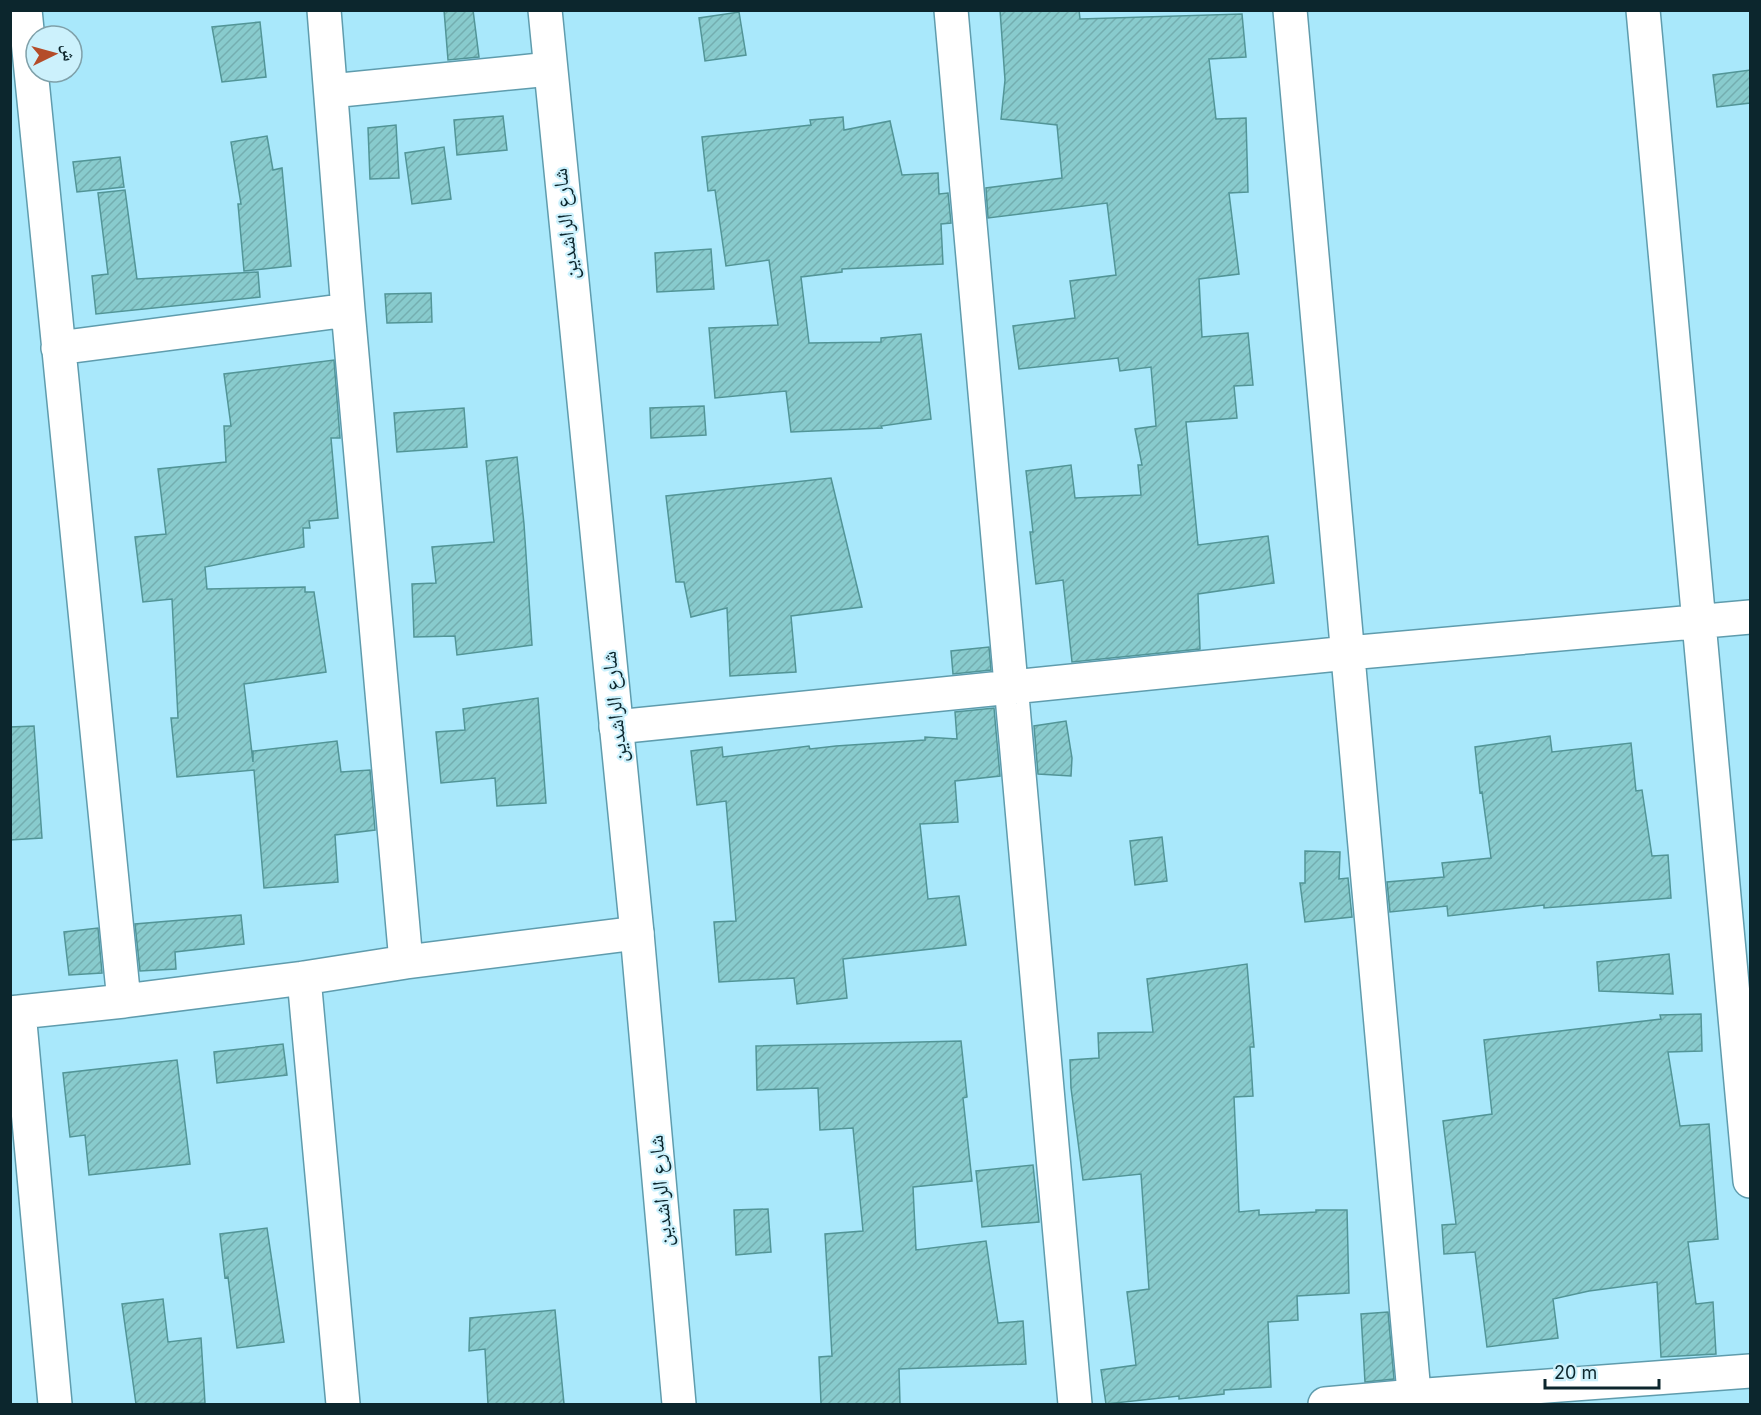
<svg xmlns="http://www.w3.org/2000/svg" width="1761" height="1415" font-family="Inter,'Noto Naskh Arabic',sans-serif">
	<defs>
		<pattern id="building-hatch" width="6" height="6" patternUnits="userSpaceOnUse" patternTransform="scale(1.5)"><rect width="6" height="6" fill="#88cbcd"/><path d="M-1 1l2-2M0 6l6-6M5 7l2-2" fill="none" stroke="#74aeb0"/></pattern>
	</defs>
	<rect width="100%" height="100%" fill="#a9e8fb"/>
	<path fill="url(#building-hatch)" stroke="#529597" stroke-width="1.5" d="M444,10H473L479,57L448,60Z
		M1000,10H1079L1080,19L1242,14L1246,57L1209,59L1216,119L1246,118L1248,192L1229,193L1239,274L1199,279L1202,337L1248,333L1253,385L1234,386L1237,418L1186,422L1198,545L1268,536L1274,583L1198,594L1200,649L1072,662L1063,580L1036,584L1030,532H1033L1026,471L1071,465L1075,498L1141,495L1138,465H1142L1135,429L1156,426L1151,367L1120,371L1118,358L1019,369L1013,326L1075,318L1070,281L1116,275L1107,203L988,218L986,188L1062,178L1057,125L1001,119L1005,80Z
		M739,12L746,55L705,61L699,18Z
		M260,22L266,77L222,82L212,27Z
		M1750,70V103L1717,107L1713,75Z
		M503,116L507,150L457,155L454,120Z
		M843,117L844,130L890,121L902,175L938,173L939,194L948,193L951,223L941,224L943,264L842,269V272L801,277L809,343L881,342V338L921,334L931,419L881,426L882,428L791,432L786,391L715,398L709,328L778,325L769,260L726,266L715,190L708,191L702,137L811,125L810,120Z
		M396,125L399,178L370,179L368,128Z
		M267,136L273,170L282,168L291,266L244,271L238,204H241L231,142Z
		M444,147L451,199L412,204L405,153Z
		M120,157L124,187L77,192L73,162Z
		M125,190L137,279L258,272L260,297L96,314L92,276L108,274L98,193Z
		M711,249L714,289L657,292L655,253Z
		M431,293L432,322L387,323L385,294Z
		M334,360L340,438H331L338,518L309,521L310,528H303L304,547L205,567L207,589L305,587V592H314L326,672L244,684L253,762V751L337,741L341,772L370,770L375,830L335,835L338,882L264,888L254,770L177,777L171,718H178L172,599L143,602L135,537L166,534L158,469L226,462L224,426H231L224,374Z
		M704,406L706,435L651,438L650,408Z
		M464,408L467,447L397,452L394,413Z
		M517,457L524,524L532,645L457,655L455,636L414,637L412,584L436,583L432,547L494,542L486,461Z
		M831,478L862,607L791,616L796,672L730,676L727,608L691,617L684,582H676L666,496Z
		M989,647L991,670L953,674L951,651Z
		M538,698L546,803L497,806L495,778L441,783L436,732L465,730L463,709Z
		M994,708L1000,776L955,781L958,822L920,824L928,899L959,896L966,945L843,959L847,998L797,1004L794,978L719,982L714,922L736,921L726,801L697,805L691,751L722,747L723,757L809,746L810,749L836,746L925,740V737L957,739L955,712Z
		M1066,721L1072,758L1071,776L1038,774L1034,726Z
		M34,726L42,838L10,840V727Z
		M1550,736L1552,752L1631,743L1636,791L1642,790L1652,856L1668,855L1671,898L1544,908V905L1448,916L1447,906L1390,912L1387,882L1444,877L1442,863L1491,858L1482,792L1480,793L1475,747Z
		M1162,837L1167,881L1135,885L1130,841Z
		M1305,851L1340,852L1339,879L1348,878L1352,917L1305,922L1300,883H1305Z
		M241,915L244,944L175,952L176,969L140,971L135,924Z
		M98,928L102,973L69,975L64,932Z
		M1669,954L1673,994L1599,991L1597,962Z
		M1247,964L1254,1047H1250L1253,1096L1234,1097L1239,1212L1259,1210V1215L1316,1212V1210H1347L1349,1293L1297,1296L1298,1320L1268,1322L1271,1387L1224,1390V1394L1179,1399V1396L1106,1404L1101,1370L1136,1365L1127,1292L1149,1289L1141,1174L1083,1180L1071,1088L1070,1060L1099,1058L1098,1033L1153,1032L1147,979Z
		M1701,1014L1702,1051L1668,1052L1680,1126L1709,1124L1718,1239L1688,1242L1696,1304L1713,1302L1716,1354L1661,1357L1657,1282L1589,1291L1553,1299L1558,1338L1487,1347L1475,1252L1444,1254L1442,1225L1456,1224L1443,1121L1492,1114L1484,1040L1661,1019L1660,1015Z
		M961,1041L967,1097L963,1098L972,1181L913,1187L916,1250L986,1241L998,1323L1023,1321L1026,1364L899,1369L900,1404H821L819,1357L832,1356L825,1234L863,1231L853,1128L820,1130L818,1088L757,1090L756,1046Z
		M283,1044L287,1075L217,1083L214,1052Z
		M177,1060L190,1164L89,1175L85,1135L70,1137L63,1073Z
		M1033,1165L1039,1222L982,1227L976,1171Z
		M768,1209L771,1252L736,1255L734,1210Z
		M267,1228L284,1342L237,1348L228,1277L225,1278L220,1234Z
		M163,1299L168,1342L201,1338L205,1403L136,1404L122,1304Z
		M555,1310L564,1404H488L485,1349L469,1351L470,1318Z
		M1388,1312L1394,1379L1365,1382L1361,1314Z"/>
	<g fill="none" stroke-linecap="round" stroke-linejoin="round">
		<g stroke="#5f9cad" stroke-width="36">
			<path id="street" d="M25,10L124,1001
				M324,10L348,310L406,962
				M951,10L1075,1404
				M1290,10L1415,1404
				M1643,10L1750,1181
				M331,91L550,69
				M58,348L348,310
				M616,727L1348,653L1750,617
				M304,978L343,1404
				M19,1012L55,1404
				M10,1013L124,1001L304,978L406,962L637,933
				M1325,1404L1414,1396L1750,1371"/>
		</g>
		<g stroke="#5f9cad" stroke-width="36">
			<path id="secondary" d="M545,10L637,933L679,1404"/>
		</g>
		<use href="#street" stroke="#fff" stroke-width="33"/>
		<use href="#secondary" stroke="#fff" stroke-width="33"/>
	</g>
	<g text-anchor="middle" dominant-baseline="central" stroke-width="4.5" stroke-linejoin="round" paint-order="stroke">
		<g font-size="21" fill="#0c262d" stroke="#ccf1fc">
			<text transform="translate(565 224) rotate(-96)">شارع الراشدين</text>
			<text transform="translate(614 707) rotate(-96)">شارع الراشدين</text>
			<text transform="translate(660 1191) rotate(-95)">شارع الراشدين</text>
		</g>
	</g>
	<rect width="1761" height="1415" fill="none" stroke="#0c262d" stroke-width="24"/>
	<g transform="translate(54 54) rotate(85)"><circle r="28" fill="#ccf1fc" stroke="#7fa0a9" stroke-width="1.5"/>
	<path d="M0-4.5L10 22L0 15L-10 22Z" fill="#b44c29"/>
	<text y="-9" font-size="16" font-weight="bold" text-anchor="middle" fill="#0c262d">ش</text>
	</g>
	<path d="M1545 1379v9h114v-9" fill="none" stroke="#0c262d" stroke-width="3"/>
	<text x="1554" y="1379" font-size="18" fill="#0c262d" stroke="#ccf1fc" stroke-width="4.5" paint-order="stroke">20 m</text>
</svg>
